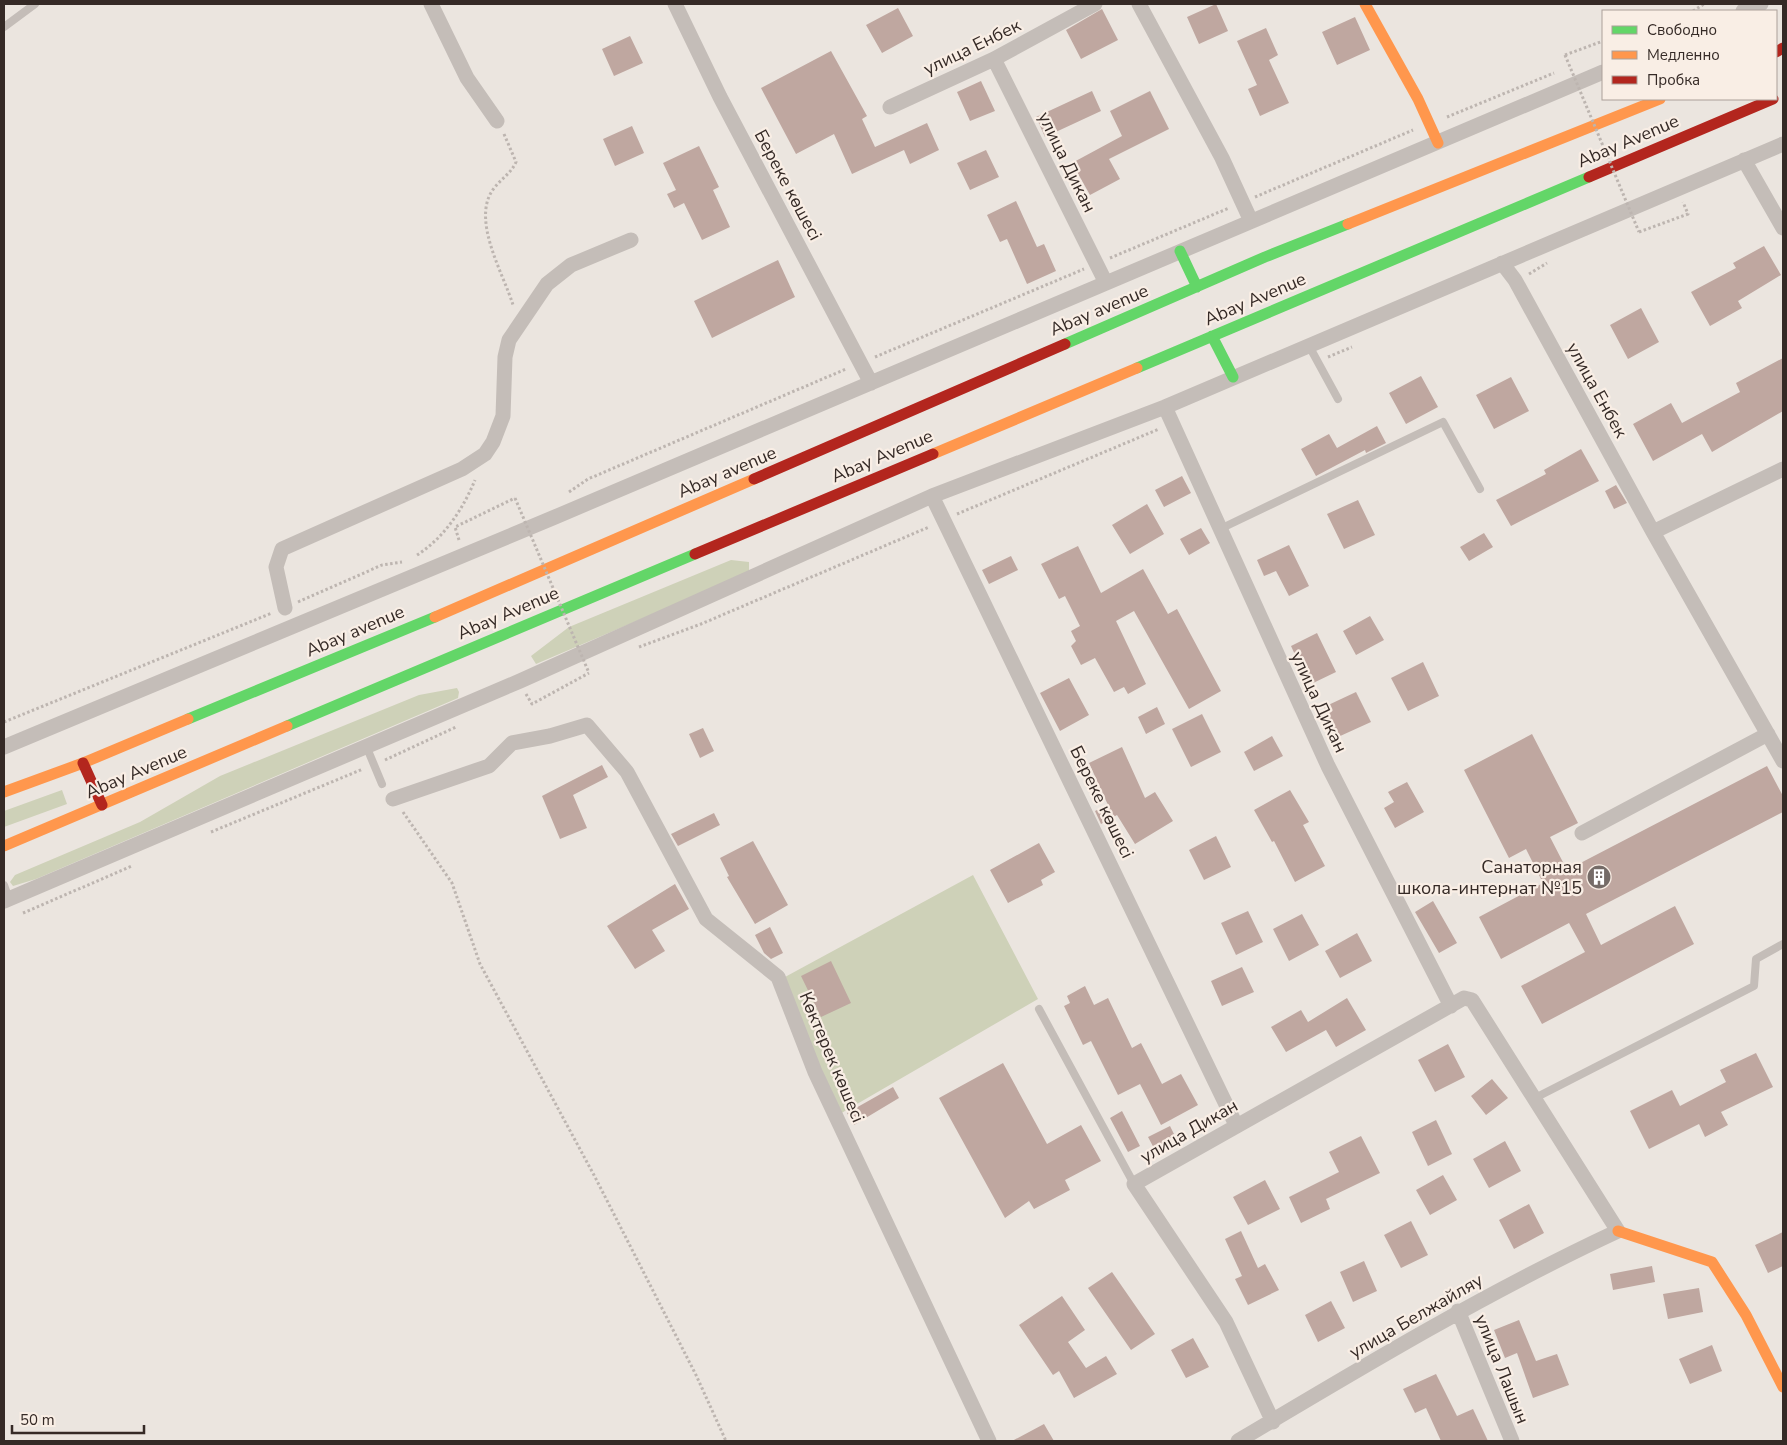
<svg xmlns="http://www.w3.org/2000/svg" width="1787" height="1445" font-family="'Nunito Sans',sans-serif">
<rect width="100%" height="100%" fill="#ebe5df"/>
<!-- green -->
<path fill="#ced1b8" d="M731 560 749 562V573L536 664 531 656 569 627Z
M457 688 459 692 458 698 36 879 13 886 10 882 15 875 140 822 220 776 419 695Z
M62 790 67 804 4 827V811Z
M973 875 1038 999 838 1115 785 977Z"/>
<!-- building -->
<path fill="#bfa7a0" d="M1216 4 1228 31 1199 44 1187 17Z
M898 8 913 36 882 53 866 25Z
M1102 9 1118 40 1081 59 1066 30Z
M1355 17 1370 50 1337 65 1322 32Z
M1266 28 1278 55 1269 60 1289 103 1260 116 1248 89 1257 85 1237 41Z
M630 36 643 63 614 76 602 49Z
M831 51 867 116 862 119 875 147 927 123 939 150 910 164 904 150 852 174 834 134 796 154 761 88Z
M981 81 995 111 970 121 957 92Z
M1092 91 1101 111 1045 137 1036 117Z
M1150 91 1169 129 1109 159 1120 179 1090 195 1072 163 1122 136 1110 111Z
M632 126 644 153 615 166 603 139Z
M699 146 719 187 713 190 730 227 702 240 684 203 674 208 667 194 676 190 663 163Z
M986 150 999 177 970 190 957 163Z
M1016 201 1037 247 1044 244 1056 271 1027 284 1007 239 1000 242 987 215Z
M1764 246 1781 275 1738 301 1742 308 1710 326 1691 292 1736 268 1733 263Z
M778 260 795 297 712 338 694 301Z
M1641 308 1659 342 1628 359 1610 325Z
M1783 358V411L1712 452 1702 434 1653 461 1633 424 1671 403 1682 423 1740 392 1736 383Z
M1421 376 1438 407 1406 424 1389 393Z
M1511 377 1529 411 1494 429 1476 395Z
M1377 426 1386 443 1366 453 1365 450 1316 476 1301 449 1329 434 1337 448Z
M1581 449 1599 481 1511 526 1496 500 1546 474 1544 470Z
M1182 476 1191 493 1164 507 1155 490Z
M1616 485 1627 503 1614 509 1605 491Z
M1358 500 1375 535 1344 549 1327 514Z
M1147 504 1164 534 1130 554 1112 525Z
M1201 528 1210 543 1189 555 1180 539Z
M1484 533 1493 547 1469 561 1460 547Z
M1289 545 1309 586 1289 596 1276 571 1264 576 1257 560Z
M1078 546 1101 593 1143 569 1168 614 1177 609 1221 691 1189 709 1134 611 1116 621 1146 684 1128 694 1124 687 1114 692 1095 658 1081 665 1071 646 1076 641 1071 631 1080 626 1065 596 1059 599 1041 564Z
M1011 556 1018 570 989 584 982 570Z
M1370 616 1384 640 1356 655 1343 631Z
M1317 633 1336 672 1309 685 1291 646Z
M1423 662 1439 696 1408 711 1391 678Z
M1069 678 1089 715 1060 731 1040 693Z
M1356 692 1371 722 1338 737 1324 707Z
M1157 707 1165 724 1146 734 1138 717Z
M1202 714 1221 752 1191 767 1172 729Z
M703 728 714 751 700 758 689 734Z
M1532 734 1578 823 1550 837 1567 870 1767 766 1783 796V812L1586 914 1601 945 1675 906 1694 944 1542 1024 1521 986 1585 952 1569 923 1501 959 1479 917 1543 883 1526 849 1509 858 1464 770Z
M1272 736 1283 756 1254 771 1244 752Z
M1122 747 1145 798 1155 792 1173 821 1135 844 1117 815 1101 824 1095 811 1108 805 1089 763Z
M602 765 608 777 573 795 587 828 560 839 542 796Z
M1407 782 1424 812 1395 828 1384 808 1394 802 1388 792Z
M1290 790 1309 822 1303 825 1325 866 1295 882 1274 841 1272 842 1254 810Z
M714 813 720 825 678 846 671 834Z
M1216 836 1231 867 1204 880 1189 850Z
M753 841 788 905 755 924 727 877 729 876 720 858Z
M1039 843 1055 872 1041 880 1043 885 1008 903 990 870Z
M675 884 689 909 652 930 665 951 635 969 607 926Z
M1433 901 1457 943 1439 953 1415 912Z
M1248 911 1263 942 1236 955 1221 923Z
M1302 914 1319 945 1289 961 1273 929Z
M770 927 783 953 771 959 764 953 755 935Z
M1357 933 1372 961 1340 978 1325 951Z
M831 961 851 1003 821 1017 801 976Z
M1242 967 1254 992 1222 1006 1211 981Z
M1085 986 1094 1005 1108 998 1132 1048 1141 1043 1162 1084 1181 1074 1198 1105 1161 1125 1140 1084 1118 1095 1091 1041 1083 1045 1064 1006 1070 1003 1067 996Z
M1347 998 1366 1030 1336 1047 1326 1030 1286 1052 1271 1027 1301 1010 1308 1022Z
M1448 1044 1465 1077 1435 1092 1418 1060Z
M1756 1053 1773 1087 1721 1112 1728 1125 1705 1137 1699 1124 1649 1149 1630 1111 1672 1090 1680 1106 1726 1082 1720 1070Z
M1003 1063 1047 1144 1081 1125 1101 1161 1065 1180 1070 1190 1034 1209 1029 1201 1005 1218 939 1098Z
M1492 1079 1508 1098 1486 1115 1471 1096Z
M893 1087 899 1098 854 1125 847 1113Z
M1122 1111 1140 1146 1128 1152 1110 1118Z
M1436 1120 1452 1154 1428 1166 1412 1132Z
M1170 1126 1177 1140 1155 1150 1148 1137Z
M1361 1136 1380 1173 1326 1199 1330 1209 1301 1223 1289 1197 1339 1172 1329 1152Z
M1505 1141 1521 1171 1489 1188 1473 1159Z
M1443 1175 1457 1200 1430 1215 1416 1190Z
M1265 1180 1280 1209 1248 1225 1233 1197Z
M1529 1204 1544 1233 1514 1249 1499 1220Z
M1411 1221 1428 1255 1401 1268 1384 1235Z
M1241 1231 1258 1268 1265 1264 1279 1290 1248 1305 1235 1279 1242 1276 1225 1239Z
M1783 1232V1266L1768 1273 1755 1245Z
M1364 1261 1377 1291 1353 1302 1340 1272Z
M1652 1266 1655 1282 1613 1290 1610 1274Z
M1112 1272 1155 1334 1131 1350 1088 1288Z
M1699 1288 1703 1312 1668 1319 1663 1294Z
M1062 1296 1085 1330 1068 1342 1086 1368 1106 1356 1117 1374 1074 1398 1059 1371 1053 1375 1019 1325Z
M1331 1301 1345 1328 1318 1342 1305 1315Z
M1519 1320 1536 1361 1557 1354 1569 1385 1533 1398 1517 1353 1505 1358 1494 1330Z
M1193 1338 1209 1367 1186 1378 1171 1350Z
M1712 1345 1722 1371 1690 1384 1679 1359Z
M1436 1374 1457 1416 1473 1409 1488 1441H1441L1426 1408 1415 1413 1403 1389Z
M1044 1424 1054 1441H1012Z"/>
<g fill="none" stroke-linecap="round" stroke-linejoin="round">
<!-- path -->
<path stroke="#bdb5b0" stroke-width="3" stroke-dasharray="2.5 2.5" stroke-linecap="butt" d="M1693 11 1704 4
M1565 55 1603 41
M1447 117 1554 73
M504 134 516 162C511 174 499 180 492 191 472 222 504 275 513 305
M1255 197 1413 130
M1639 232 1688 214 1683 202
M1110 258 1229 208
M1529 274 1547 263
M875 357 1084 269
M1328 357 1352 347
M569 492 588 479 846 369
M957 514 1159 429
M459 540 455 527 515 498
M417 555C444 538 463 509 475 480
M298 602 382 565 402 562
M639 647 701 624 929 527
M526 694 532 704 589 673
M4 722 272 613
M385 760 456 727
M403 812 452 883 480 964 595 1177 696 1375 726 1441
M211 832 363 769
M23 913 132 866"/>
<!-- lane -->
<path stroke="#c4bdb8" stroke-width="8" d="M4 27 35 4
M1308 344 1338 399
M1220 529 1443 422 1480 489
M367 748 382 784
M4 885 9 899
M1039 1009 1134 1184
M1535 1098 1754 986 1756 959 1783 944"/>
<!-- street -->
<path stroke="#c4bdb8" stroke-width="15" d="M431 4 467 78 497 121
M675 4 720 97 871 383
M1139 4 1222 158 1251 221
M1743 11 1761 4
M994 59 1106 283
M890 107 994 59 1095 4
M1744 160 1783 228
M1502 263 1515 280 1653 532 1783 761
M1165 407 1328 766 1451 1006
M932 496 1236 1125
M1653 532 1783 469
M285 608 276 567 282 549 462 469 485 454 493 442 503 416 505 357 509 340 547 284 571 265 631 240
M4 747 555 517 1603 72
M393 799 489 766 512 743 550 736 587 725 627 772 706 919 778 977 815 1072 989 1441
M1582 833 1768 734
M4 901 520 681 932 496 1165 407 1783 144
M1458 1311 1512 1441
M1238 1441C1362 1367 1487 1292 1618 1231L1472 1000 1464 998 1134 1184 1226 1322 1273 1422"/>
<!-- fast -->
<path stroke="#63d668" stroke-width="11" d="M1180 251 1197 287
M1212 336 1233 377
M1065 344 1265 257 1348 224
M1137 368 1589 177
M188 719 435 617
M287 726 695 554"/>
<!-- slow -->
<path stroke="#ff974d" stroke-width="11" d="M1365 4 1418 99 1438 143
M1348 224 1660 99
M933 454 1137 368
M435 617 754 479
M4 792 83 763 188 719
M4 846 287 726
M1618 1231 1712 1262 1746 1315 1783 1387"/>
<!-- jam -->
<path stroke="#b3261e" stroke-width="11" d="M1776 52 1783 48
M1589 177 1773 99
M754 479 1065 344
M695 554 933 454
M83 763 102 805"/>
<!-- path-bridge -->
<path stroke="#bdb5b0" stroke-width="3" stroke-dasharray="2.5 2.5" stroke-linecap="butt" d="M1565 55 1639 232
M515 498 589 673"/>
</g>
<!-- icons -->
<defs>
<symbol id="building-disc" viewBox="-11 -11 22 22"><circle r="9.5" fill="#756b67" stroke="#f9eee5"/><path d="M-4-6H4V6H1V3H-1V6H-4ZM-2.5-4.3h1.7v1.8h-1.7ZM.8-4.3h1.7v1.8H.8ZM-2.5-1h1.7V.8h-1.7ZM.8-1h1.7V.8H.8Z" fill="#fff"/></symbol>
</defs>
<g fill-rule="evenodd">
<use href="#building-disc" x="1585" y="863" width="28" height="28"/>
</g>
<g text-anchor="middle" stroke-width="4.5" stroke-linejoin="round" paint-order="stroke">
<!-- street labels -->
<g font-size="18" fill="#352a26" stroke="#f9eee5">
<text transform="translate(972 47) rotate(-26)" y="6">улица Енбек</text>
<text transform="translate(1628 141) rotate(-23)" y="6">Abay Avenue</text>
<text transform="translate(1067 162) rotate(64)" y="6">улица Дикан</text>
<text transform="translate(788 185) rotate(62)" y="6">Береке көшесі</text>
<text transform="translate(1255 299) rotate(-23)" y="6">Abay Avenue</text>
<text transform="translate(1099 310) rotate(-23)" y="6">Abay avenue</text>
<text transform="translate(1597 390) rotate(61)" y="6">улица Енбек</text>
<text transform="translate(882 456) rotate(-23)" y="6">Abay Avenue</text>
<text transform="translate(727 472) rotate(-23)" y="6">Abay avenue</text>
<text transform="translate(508 613) rotate(-23)" y="6">Abay Avenue</text>
<text transform="translate(355 631) rotate(-23)" y="6">Abay avenue</text>
<text transform="translate(1319 702) rotate(65)" y="6">улица Дикан</text>
<text transform="translate(136 772) rotate(-23)" y="6">Abay Avenue</text>
<text transform="translate(1102 802) rotate(64)" y="6">Береке көшесі</text>
<text transform="translate(832 1057) rotate(67)" y="6">Көктерек көшесі</text>
<text transform="translate(1189 1131) rotate(-30)" y="6">улица Дикан</text>
<text transform="translate(1416 1316) rotate(-30)" y="6">улица Белжайляу</text>
<text transform="translate(1502 1369) rotate(68)" y="6">улица Лашын</text>
</g>
<!-- poi labels -->
<g font-size="18" fill="#352a26" stroke="#f9eee5" text-anchor="end">
<text x="1582" y="873">Санаторная<tspan x="1582" dy="21">школа-интернат №15</tspan></text>
</g>
</g>
<!-- border -->
<rect width="1787" height="1445" fill="none" stroke="#352a26" stroke-width="10"/>
<!-- legend -->
<rect x="1602" y="10" width="175" height="90" fill="#f9eee5" stroke="#aba099"/>
<rect x="1612" y="26" width="25" height="8" fill="#63d668" stroke="#aba099"/>
<text x="1647" y="35" font-size="15" fill="#352a26">Свободно</text>
<rect x="1612" y="51" width="25" height="8" fill="#ff974d" stroke="#aba099"/>
<text x="1647" y="60" font-size="15" fill="#352a26">Медленно</text>
<rect x="1612" y="76" width="25" height="8" fill="#b3261e" stroke="#aba099"/>
<text x="1647" y="85" font-size="15" fill="#352a26">Пробка</text>
<!-- scale -->
<path d="M12 1425v8h132v-8" fill="none" stroke="#352a26" stroke-width="2.5"/>
<text x="20" y="1425" font-size="15" fill="#352a26" stroke="#f9eee5" stroke-width="4" paint-order="stroke">50 m</text>
</svg>
